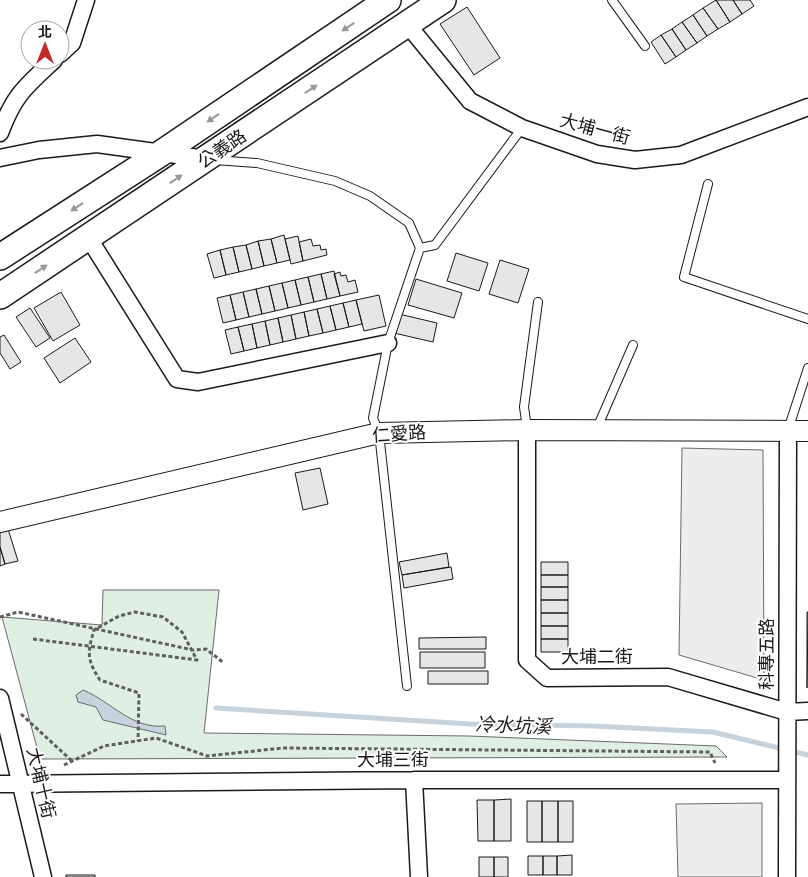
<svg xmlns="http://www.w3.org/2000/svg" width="808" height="877" font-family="'Golos Text','Noto Sans TC',sans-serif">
<rect width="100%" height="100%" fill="#fff"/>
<!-- green -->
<path fill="#e0efe3" stroke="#6a6a6a" d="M103 590H219L204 733 469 736 716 746 727 757 40 759 2 617 102 625Z"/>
<!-- parking -->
<path fill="#ededed" stroke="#6a6a6a" d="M682 448 763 450 764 680 679 655Z
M762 803V877H678L676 804Z"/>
<!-- water -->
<path fill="#c6d2dc" stroke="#6a6a6a" d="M83 690C112 702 131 729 165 726L166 735 103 720 96 707 78 702 76 695Z"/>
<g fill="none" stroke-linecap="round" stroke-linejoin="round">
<!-- stream -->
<path stroke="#c6d2dc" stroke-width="5" d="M216 708 470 724 593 726 713 732 808 755"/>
</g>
<!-- building -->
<path fill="#e6e6e6" stroke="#1a1a1a" d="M716 0H733L742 14 730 22Z
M716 0 730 22 718 29 703 8Z
M733 0H750L754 6 742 14Z
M467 7 500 58 474 75 440 24Z
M703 8 718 29 707 36 693 15Z
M693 15 707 36 697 43 682 22Z
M682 22 697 43 686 50 672 29Z
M672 29 686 50 676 57 661 35Z
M661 35 676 57 665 64 651 42Z
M284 235 290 260 277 263 271 239Z
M298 236 303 261 291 264 285 239Z
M271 239 277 263 264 266 258 241Z
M311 239 313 246 320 245 321 250 326 249 327 255 303 261 299 242Z
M258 241 264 266 252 269 246 245Z
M246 245 252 269 239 272 233 247Z
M233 247 239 272 226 275 220 250Z
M220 250 226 275 214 278 207 254Z
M456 253 488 263 479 291 447 281Z
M500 260 529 269 518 303 489 294Z
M334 271 340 296 327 299 321 274Z
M340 272 341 276 346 275 348 282 355 280 358 292 340 296 334 274Z
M321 274 327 299 314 302 308 277Z
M308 277 314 302 301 305 295 280Z
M416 279 462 293 454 318 408 305Z
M295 280 301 305 288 308 282 283Z
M282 283 288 308 275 311 269 286Z
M269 286 275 311 262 314 256 289Z
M256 289 262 314 249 317 243 292Z
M61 292 80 325 53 341 34 308Z
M243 292 249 317 236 320 230 295Z
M230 295 236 320 223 323 217 298Z
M379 295 386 326 364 331 356 300Z
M356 300 362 324 349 327 343 303Z
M343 303 349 327 336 330 330 306Z
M330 306 336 330 323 333 317 309Z
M30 308 50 338 36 347 16 317Z
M317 309 323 333 309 336 304 312Z
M304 312 309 336 296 339 291 315Z
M399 314 437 323 433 342 394 333Z
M291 315 296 339 283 342 278 318Z
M278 318 283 342 270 345 265 321Z
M265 321 270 345 257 348 252 324Z
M252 324 257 348 244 351 238 327Z
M238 327 244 351 231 354 225 330Z
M4 335 21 362 10 369 0 353V337Z
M75 338 91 362 60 383 44 358Z
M320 468 328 504 303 510 295 473Z
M8 529 18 561 5 564 0 547V531Z
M0 547 5 564 0 566Z
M447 553 449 567 402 575 399 562Z
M541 562H568V575H541Z
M451 567 453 579 404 588 402 575Z
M541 575H568V587H541Z
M541 587H568V600H541Z
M541 600H568V613H541Z
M807 612H808L807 688Z
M541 613H568V626H541Z
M541 626H568V639H541Z
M486 637V649H419V638Z
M541 639H568V652H541Z
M420 652H485V668H420Z
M428 671H488V684H428Z
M511 799V841H494V800Z
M477 800H494V841H478Z
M527 801H542V842H527Z
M542 801H558V842H542Z
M558 801H573V842H558Z
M572 855V875H557V856Z
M528 856H543V875H528Z
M543 856H557V875H543Z
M479 857H494V877H479Z
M494 857H508V877H494Z
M66 875H95V877H66Z"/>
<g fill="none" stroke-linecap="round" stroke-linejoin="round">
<defs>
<path id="service" d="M612 0 645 46
M215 160 257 163 335 181 370 196 409 223 420 248
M708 184 684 277 808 319
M527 428 524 407 538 302
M597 428 633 345
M788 430 808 368
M407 686 379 433 373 418 388 343 420 248 435 245 522 128"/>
<path id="minor" d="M407 24 470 101 522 128 597 154 635 160 681 155 808 107
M60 54 72 43 86 0
M0 133C14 95 25 87 54 60
M0 158 39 150 97 144 206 159
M88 237 177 379 198 382 388 343
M527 430V660L547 678 668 677 787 712 808 711
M0 698 43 877
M414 780 419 877
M0 784 414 780H787
M787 877 788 431"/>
<path id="tertiary" d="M0 522 379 433 527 430 808 431"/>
<path id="primary" d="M0 257 160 154 388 0
M0 296 443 0"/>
</defs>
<!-- service casing -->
<use href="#service" stroke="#1a1a1a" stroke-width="10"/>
<!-- minor casing -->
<use href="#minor" stroke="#1a1a1a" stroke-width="19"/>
<!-- tertiary casing -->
<use href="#tertiary" stroke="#1a1a1a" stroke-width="22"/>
<!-- primary casing -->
<use href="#primary" stroke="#1a1a1a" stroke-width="28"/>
<!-- path -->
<path stroke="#5f5f5f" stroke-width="3" stroke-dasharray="4 2.5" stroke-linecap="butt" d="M0 617 18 612 193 650 206 649 224 663
M33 639 197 660 182 632 163 617 135 612 119 616 94 630C87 653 87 660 100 680L139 693 138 741
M21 714 72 761
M64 765 104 746 156 738 207 756 283 748 710 752 715 763"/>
<!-- service -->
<use href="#service" stroke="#fff" stroke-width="8"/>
<!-- minor -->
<use href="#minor" stroke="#fff" stroke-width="16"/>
<!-- tertiary -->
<use href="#tertiary" stroke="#fff" stroke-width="20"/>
<!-- primary -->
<use href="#primary" stroke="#fff" stroke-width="25"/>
</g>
<!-- one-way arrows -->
<defs><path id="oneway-solid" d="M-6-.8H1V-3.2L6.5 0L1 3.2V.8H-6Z" transform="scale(1.25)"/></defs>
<g fill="#989898">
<use href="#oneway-solid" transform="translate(348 27) rotate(146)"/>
<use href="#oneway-solid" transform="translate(311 89) rotate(-34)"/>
<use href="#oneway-solid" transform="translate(213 118) rotate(146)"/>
<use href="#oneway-solid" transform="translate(176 179) rotate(-34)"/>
<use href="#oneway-solid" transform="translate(77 207) rotate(147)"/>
<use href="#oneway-solid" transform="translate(41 269) rotate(-34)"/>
</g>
<g text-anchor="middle" stroke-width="4" stroke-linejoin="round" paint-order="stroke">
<!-- street labels -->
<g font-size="18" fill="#1a1a1a" stroke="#fff">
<text transform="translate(595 129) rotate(15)" y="6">大埔一街</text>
<text transform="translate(222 149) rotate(-34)" y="6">公義路</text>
<text transform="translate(399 434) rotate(-4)" y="6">仁愛路</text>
<text transform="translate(767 654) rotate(-90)" y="6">科專五路</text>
<text x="597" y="663">大埔二街</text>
<text x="393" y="766">大埔三街</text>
<text transform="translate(41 783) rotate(77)" y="6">大埔十街</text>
</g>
<!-- water labels -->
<g font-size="19" font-style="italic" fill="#1a1a1a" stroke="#fff">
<text transform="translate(513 725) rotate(2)" y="7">冷水坑溪</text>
</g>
</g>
<!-- north arrow -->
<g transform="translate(45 45)"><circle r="24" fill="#ffffff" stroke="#a3a3a3"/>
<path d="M0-4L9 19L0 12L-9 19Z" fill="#c62828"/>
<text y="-8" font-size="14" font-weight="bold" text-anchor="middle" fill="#1a1a1a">北</text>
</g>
</svg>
